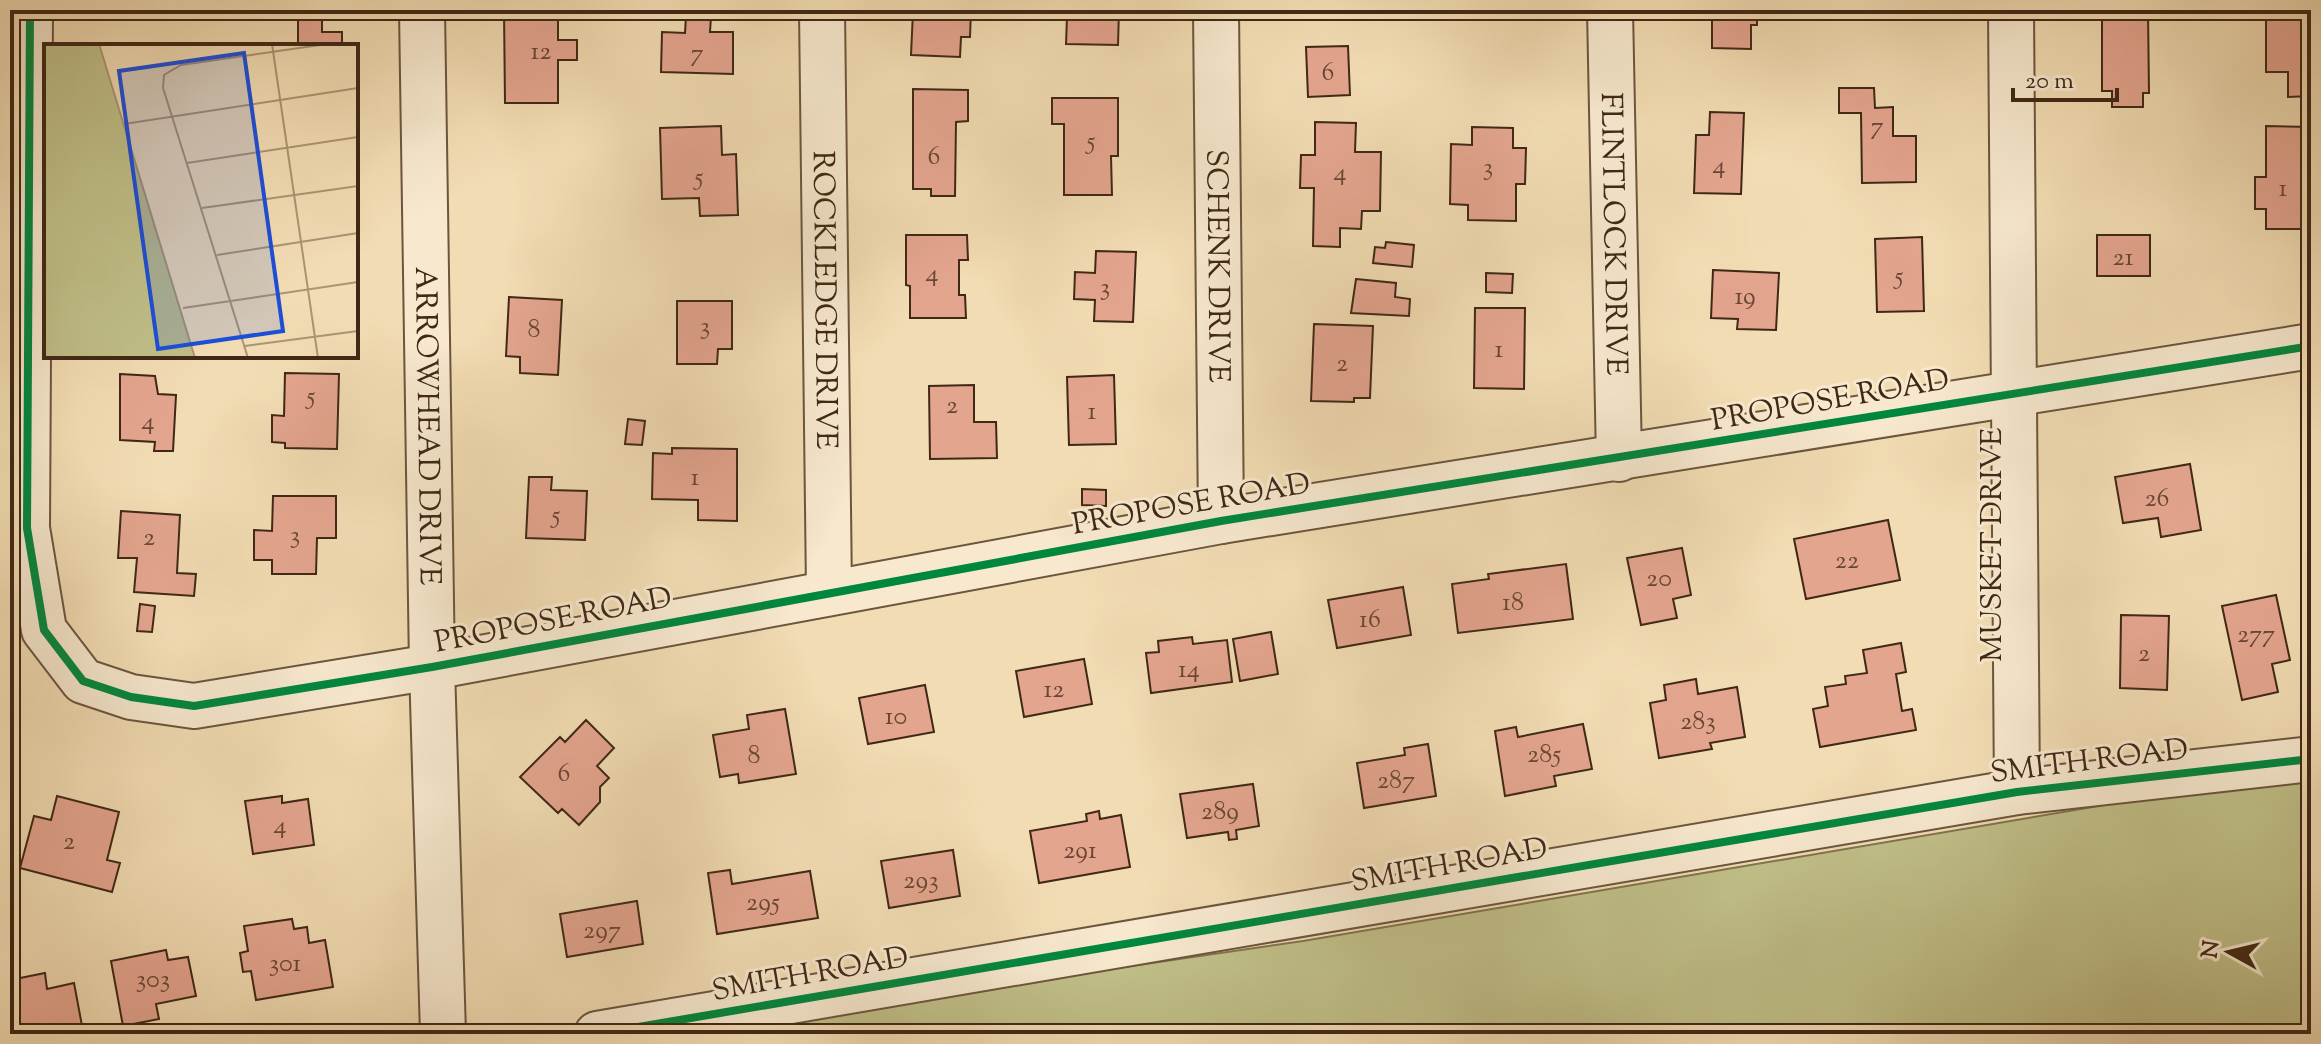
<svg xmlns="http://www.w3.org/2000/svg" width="2321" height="1044" font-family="'Sorts Mill Goudy',serif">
<rect width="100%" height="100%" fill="#f2dcb3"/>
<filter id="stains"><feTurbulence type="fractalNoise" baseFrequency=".0025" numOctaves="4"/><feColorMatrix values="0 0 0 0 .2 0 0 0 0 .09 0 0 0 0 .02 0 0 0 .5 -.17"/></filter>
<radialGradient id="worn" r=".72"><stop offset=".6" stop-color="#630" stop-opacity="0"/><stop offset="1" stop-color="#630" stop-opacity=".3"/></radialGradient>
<!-- green -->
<path fill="#c0bf88" stroke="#80744f" stroke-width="2" d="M2311 770V1034H664L1303 941Z"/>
<!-- building -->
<path fill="#e4a58f" stroke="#402816" stroke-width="2" d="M298 10H322V32H342V46H298Z
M504 10H558V40H577V60H558V103H505Z
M971 10 970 37H961L960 57 911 55 913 11 906 10Z
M1044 10H1119L1118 45 1066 44 1067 17H1044Z
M1712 10H1757V25H1751V49L1712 48Z
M2102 10H2148L2149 93H2143V107H2112V91H2102Z
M2266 10H2310L2311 96 2288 97V72H2266Z
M686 16 711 17 710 32H733V74L661 72 662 32 685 33Z
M1348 46 1350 95 1308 97 1306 47Z
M1839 88H1874L1875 108 1893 107V136H1916V182L1862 183 1861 113H1839Z
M913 89 968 90V121L956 122 955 196H931V189H913Z
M1052 98H1118V156H1111L1112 195H1064V124H1052Z
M1710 112 1744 113 1741 194 1694 193 1696 135H1709Z
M1315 122 1356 123 1355 152H1381L1380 211H1362L1361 229 1340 228V247L1313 246 1314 188H1300L1301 155H1315Z
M721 126 722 155 736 154 738 215 700 216 699 198 662 199 660 128Z
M2266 126 2311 127 2310 229H2266V209H2255V177H2266Z
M1472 127 1513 128V148H1526L1525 184H1516V221L1468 220V205L1450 204 1451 144 1472 145Z
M906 235H967L968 260H959V295H965L966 318H910V286L906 285Z
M2097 235H2150V276H2097Z
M1922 237 1924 311 1877 312 1875 239Z
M1386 242 1414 245 1412 267 1373 263 1375 247 1385 248Z
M1096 251 1136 252 1133 322 1094 321 1095 300 1074 299 1075 272 1095 273Z
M1713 270 1779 273 1776 330 1737 329 1738 319 1711 318Z
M1486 273 1513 274 1512 293 1486 292Z
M1356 279 1396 283 1395 297 1410 299 1409 316 1351 313Z
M509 297 562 300 558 375 520 373V357L506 356Z
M677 301H732V349H718L717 364H677Z
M1475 308H1525L1524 389 1474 388Z
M1314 324 1373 326 1370 398H1354V402L1311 401Z
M285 373 339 374 337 449 285 448V443L272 442V415L284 416Z
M120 374 155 376 158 394 176 395 173 451H154L155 442 120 440Z
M1114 375 1116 444 1069 445 1067 377Z
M974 385V422H996L997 458 930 459 929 386Z
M628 419 645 421 642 445 625 444Z
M2311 430V458L2306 431Z
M672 448 737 449V521L698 520V500L652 499 653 453 672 454Z
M2190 464 2201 530 2161 537 2158 518 2123 523 2115 477Z
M529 477H552L551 490 587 491 585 540 526 538Z
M1082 489 1106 490V506L1082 505Z
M273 496H336V538H317L316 574H272V560H254V530L272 531Z
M121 511 180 515 177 573 196 574 194 596 134 592 137 558H118Z
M1888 520 1900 580 1806 599 1794 539Z
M2305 533H2311V577H2310Z
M1682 548 1691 595 1673 599 1677 618 1641 625 1627 558Z
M1566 564 1573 619 1458 633 1452 584 1489 579 1488 574Z
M1403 587 1411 635 1337 648 1328 600Z
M2276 595 2290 660 2272 664 2278 692 2242 700 2222 606Z
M140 604 155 606 152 632 137 631Z
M2121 615 2169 616 2167 690 2120 688Z
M1271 632 1278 674 1240 681 1233 639Z
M1192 637 1193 644 1227 640 1232 682 1151 693 1146 653 1159 652 1158 641Z
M1901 643 1906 672 1896 674 1902 711 1912 709 1916 730 1820 747 1813 709 1828 706 1825 687 1846 684 1845 676 1867 673 1863 650Z
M1084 659 1092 704 1024 717 1016 671Z
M1696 679 1698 694 1737 687 1745 737 1710 743 1712 749 1659 758 1650 703 1666 700 1664 685Z
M925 685 934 732 868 744 859 698Z
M785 709 796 774 739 783 738 774 720 777 713 735 749 729 747 715Z
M586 720 614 748 597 766 609 778 600 787V802L579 825 562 809 558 813 520 777 560 737 565 742Z
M1583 724 1592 769 1554 776 1556 786 1505 796 1495 731 1516 727 1518 737Z
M1428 744 1436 796 1364 808 1357 763 1405 755 1404 748Z
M1253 784 1259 826 1236 830 1237 839 1229 840 1228 832 1187 838 1180 794Z
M57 796 119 812 107 860 120 863 112 892 20 868 34 816 51 820Z
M282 796V803L308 799 314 845 253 854 245 801Z
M1099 811 1100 819 1121 815 1130 867 1039 883 1030 831 1087 821 1086 814Z
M953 850 960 896 889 908 881 861Z
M730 870 732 884 810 871 818 918 717 934 708 873Z
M637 901 643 944 567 957 560 914Z
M292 919 294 929 307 927 309 943 325 940 333 987 256 1000 251 971 243 972 240 953 248 951 244 926Z
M166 950 168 960 188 957 196 996 156 1004 159 1019 123 1026 111 961Z
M45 973 47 989 74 983 83 1031 16 1034 10 980Z"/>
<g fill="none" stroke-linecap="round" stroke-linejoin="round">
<defs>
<g id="minor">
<path d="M30 10 27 528 44 630 83 681 131 697 194 706 432 667 1221 521 2311 346"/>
<path id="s1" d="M422 10 432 667 443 1034"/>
<path id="s2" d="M822 10 829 591"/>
<path id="s3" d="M1216 10 1221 521"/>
<path id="s4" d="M1610 10 1619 459"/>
<path d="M2011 10 2017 792"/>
<path d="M597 1034 2017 792 2311 759"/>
</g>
</defs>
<!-- minor casing -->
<use href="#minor" stroke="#6c553d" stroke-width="48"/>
<!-- minor -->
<use href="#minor" stroke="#f7e8ce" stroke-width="44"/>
<defs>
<path id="cycleway" d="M30 10 27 528 44 630 83 681 131 697 194 706 432 667 1221 521 2311 346
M597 1034 2017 792 2311 759"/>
</defs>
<!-- cycleway casing -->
<use href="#cycleway" stroke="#f7e8ce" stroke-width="13"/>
<!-- cycleway -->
<use href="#cycleway" stroke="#00873e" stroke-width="8"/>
</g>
<g text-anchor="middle" stroke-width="6" stroke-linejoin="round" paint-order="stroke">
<!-- number labels -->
<g font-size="26" fill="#694734">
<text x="541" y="59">12</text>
<text x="697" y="61">7</text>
<text x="1328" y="80">6</text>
<text x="1877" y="134">7</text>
<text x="1091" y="149">5</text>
<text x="934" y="164">6</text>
<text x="1719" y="173">4</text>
<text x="1488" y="175">3</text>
<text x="1340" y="180">4</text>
<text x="699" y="185">5</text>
<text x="2283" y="196">1</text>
<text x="2123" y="265">21</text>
<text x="932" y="281">4</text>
<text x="1899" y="284">5</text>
<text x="1105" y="295">3</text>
<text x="1745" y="304">19</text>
<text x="705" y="334">3</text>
<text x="534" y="337">8</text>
<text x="1499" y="357">1</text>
<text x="1342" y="371">2</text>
<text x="311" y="404">5</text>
<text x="952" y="413">2</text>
<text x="1092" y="419">1</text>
<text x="148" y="429">4</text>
<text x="695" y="485">1</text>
<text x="2157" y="506">26</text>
<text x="556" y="523">5</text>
<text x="295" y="543">3</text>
<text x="149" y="545">2</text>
<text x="1847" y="568">22</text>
<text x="1659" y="586">20</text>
<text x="1513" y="610">18</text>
<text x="1370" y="627">16</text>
<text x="2256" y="642">277</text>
<text x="2144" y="661">2</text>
<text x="1189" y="677">14</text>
<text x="1054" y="697">12</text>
<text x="896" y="724">10</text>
<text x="1698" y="729">283</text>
<text x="1544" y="762">285</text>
<text x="754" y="763">8</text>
<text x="564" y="781">6</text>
<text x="1396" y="788">287</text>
<text x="1220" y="819">289</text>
<text x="280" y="833">4</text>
<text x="69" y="849">2</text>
<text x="1080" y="858">291</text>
<text x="921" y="888">293</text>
<text x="763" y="910">295</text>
<text x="602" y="938">297</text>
<text x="285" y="971">301</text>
<text x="153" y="987">303</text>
</g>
<!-- street labels -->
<g font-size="30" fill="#402816" stroke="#f7e8ce">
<text dy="10" stroke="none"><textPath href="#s4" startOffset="224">FLINTLOCK DRIVE</textPath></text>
<text dy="10" stroke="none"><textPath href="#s3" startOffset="256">SCHENK DRIVE</textPath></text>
<text dy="10" stroke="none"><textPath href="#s2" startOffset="290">ROCKLEDGE DRIVE</textPath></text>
<text transform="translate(1830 399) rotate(-10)" y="10">PROPOSE ROAD</text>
<text dy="10" stroke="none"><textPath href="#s1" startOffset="416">ARROWHEAD DRIVE</textPath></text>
<text transform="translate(1191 503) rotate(-10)" y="10">PROPOSE ROAD</text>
<text transform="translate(1991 545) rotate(-90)" y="10">MUSKET DRIVE</text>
<text transform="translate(553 619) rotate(-11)" y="10">PROPOSE ROAD</text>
<text transform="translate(2089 760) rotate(-7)" y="10">SMITH ROAD</text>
<text transform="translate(1449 864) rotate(-10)" y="10">SMITH ROAD</text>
<text transform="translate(810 973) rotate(-10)" y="10">SMITH ROAD</text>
</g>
</g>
<!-- overview -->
<g transform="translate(44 44)">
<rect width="314" height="314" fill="#f2dcb3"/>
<path d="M0 0H54L151 314H0Z" fill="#c0bf88"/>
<path fill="none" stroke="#ab9474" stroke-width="2" d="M55 0 151 314M228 0 274 314M80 80 314 44M143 119 314 93M158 164 314 142M173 211 314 189M139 264 314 238M201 302 314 287M204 314 119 44 120 31 137 21 283 0"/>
<path fill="#1d4ed8" fill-opacity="0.15" stroke="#1d4ed8" stroke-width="4" d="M200 9 239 287 114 305 75 27Z"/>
<rect width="314" height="314" fill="none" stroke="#402816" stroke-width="4"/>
</g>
<!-- margin -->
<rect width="2321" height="1044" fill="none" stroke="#f2dcb3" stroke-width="40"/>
<rect x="12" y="12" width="2297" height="1020" fill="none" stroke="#402816" stroke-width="4"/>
<rect x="20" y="20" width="2281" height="1004" fill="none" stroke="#402816" stroke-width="2"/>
<!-- north arrow -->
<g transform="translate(2229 952) rotate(278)" stroke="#f7e8ce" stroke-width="6" paint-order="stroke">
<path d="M0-6L14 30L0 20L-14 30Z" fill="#402816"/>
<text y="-12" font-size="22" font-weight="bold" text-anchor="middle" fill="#402816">N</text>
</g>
<!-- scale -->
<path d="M2013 88v12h104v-12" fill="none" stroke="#402816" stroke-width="4"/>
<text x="2025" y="88" font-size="24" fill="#402816" stroke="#f7e8ce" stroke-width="6" paint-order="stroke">20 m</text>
<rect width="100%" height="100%" filter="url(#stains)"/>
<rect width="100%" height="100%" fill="url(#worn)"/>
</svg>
